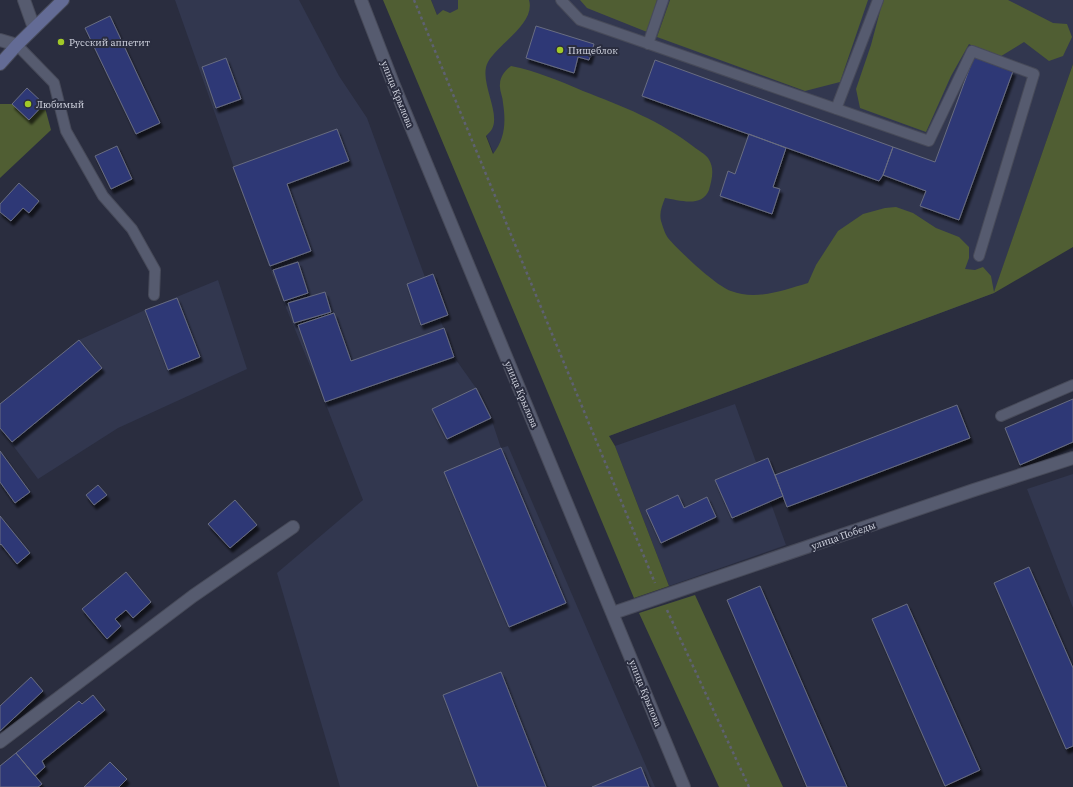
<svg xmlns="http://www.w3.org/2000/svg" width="1073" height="787" font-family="'Source Serif 4',serif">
<defs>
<filter id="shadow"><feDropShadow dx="2.5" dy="4.5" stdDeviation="1" flood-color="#0009"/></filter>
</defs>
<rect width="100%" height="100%" fill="#2a2d3f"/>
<!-- built -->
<path fill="#32374f" d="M175 0H299L339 76 367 118 454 357 476 388 492 421 501 448 508 446 655 787H340L277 573 363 500 325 402 268 264Z
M431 0H1073V64L994 293 609 436Z
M218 280 247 369 118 428 38 479 0 428V404L79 340 145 310Z
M735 404 786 545 669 586 615 446Z
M1073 474V608L1027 489Z"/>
<!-- green -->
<path fill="#505e33" d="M383 0H431L437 15 443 10 450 13 458 9V0H529C536 23 498 44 488 62 478 80 501 112 492 129 491 131 488 134 486 136L493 154C505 139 506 122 503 103 503 97 499 90 500 84 500 76 506 70 511 66 536 71 560 81 583 91 622 106 661 121 694 147 698 150 705 154 708 158 715 168 712 179 709 190 702 208 679 200 665 198 662 206 659 213 661 221 663 227 665 234 668 238 679 251 716 286 731 291 756 301 784 290 808 283L816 265 838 231 863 214 885 208 896 207 913 213 936 228 959 237 969 247V258L965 269 975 270 983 267 991 276 994 292 1073 64V247L994 293 609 436 615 446 669 586 634 598Z
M580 0H657L647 32 587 8Z
M670 0H868L840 82 805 91 657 37Z
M883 0H1008L1053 23 1067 24 1072 37 1063 56 1049 61 1024 42 998 58 969 44 951 76 926 132 860 108 856 89 871 45Z
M0 104H12L29 120 44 104 51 130 0 178Z
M695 595 783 787H719L639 613Z"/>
<!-- building -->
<path fill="#2f3776" stroke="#686d81" filter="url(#shadow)" d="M110 16 160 123 136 134 85 28Z
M536 26 594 44 589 60 578 57 574 73 526 58Z
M974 56 1013 71 959 220 920 206 926 191 883 175 893 147 935 162Z
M226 58 241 99 216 108 202 67Z
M655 60 893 147 883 175 879 181 642 96Z
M27 88 44 104 29 120 12 104Z
M337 129 349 161 287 184 311 251 270 266 233 167Z
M749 134 786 148 773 187 780 189 772 214 720 196 728 171 735 174Z
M117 146 132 179 111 189 95 156Z
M19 183 39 201 29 213 23 208 11 221 0 212V204Z
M298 262 308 293 284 301 273 270Z
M433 274 448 315 421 325 407 284Z
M325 292 331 312 294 323 288 303Z
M177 298 200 357 168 370 145 310Z
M334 313 351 361 444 328 454 357 325 402 298 325Z
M79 340 102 368 12 442 0 428V404Z
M476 388 491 418 447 439 432 409Z
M1073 399V442L1020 465 1005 428Z
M957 405 970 438 787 507 775 475Z
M501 448 566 603 509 627 444 472Z
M0 451 30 492 15 503 0 482Z
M768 458 783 496 732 518 715 480Z
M98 485 107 495 94 505 86 495Z
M678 495 684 508 707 497 716 517 661 543 646 510Z
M235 500 257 525 230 548 208 524Z
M0 516 30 553 17 564 1 544 0 545Z
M1029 567 1073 668V746L1066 749 994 583Z
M126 572 151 602 133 618 126 610 115 619 121 626 107 639 82 609Z
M760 586 847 787H807L727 600Z
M907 604 980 770 945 786 872 619Z
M501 672 546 787H478L443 695Z
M31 677 43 691 0 731V706Z
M93 695 105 710 42 761 45 767 35 776 16 753 79 701 82 704Z
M16 753 42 784 38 787H0V766Z
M110 762 127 779 119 787H84Z
M641 767 649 787H592Z"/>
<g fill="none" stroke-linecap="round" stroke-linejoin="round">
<defs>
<path id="lane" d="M561 0 580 20 929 141 972 51 1034 74 979 256
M648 44 663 0
M17 45 54 83 66 131 103 196 132 229 155 270 154 295
M836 109 878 0
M1001 416 1073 385"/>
<path id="street" d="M24 0 34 28
M361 0 395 88 684 787
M0 40 17 45
M613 613 974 490 1073 458
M0 742 193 596 293 527"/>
<path id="secondary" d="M0 64 17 45 63 0"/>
</defs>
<!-- lane casing -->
<use href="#lane" stroke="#474a59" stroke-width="12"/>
<!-- street casing -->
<use href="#street" stroke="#474a59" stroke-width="14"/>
<!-- secondary casing -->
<use href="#secondary" stroke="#474a59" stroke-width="14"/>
<!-- path -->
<path stroke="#5e6171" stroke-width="2.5" stroke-dasharray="3 3" stroke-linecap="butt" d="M414 0 655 583
M667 610 749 787"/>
<!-- lane -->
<use href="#lane" stroke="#565b6f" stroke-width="10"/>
<!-- street -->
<use href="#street" stroke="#565b6f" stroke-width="12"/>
<!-- secondary -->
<use href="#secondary" stroke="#636b95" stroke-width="12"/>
</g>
<!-- markers -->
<g fill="#a2c928" stroke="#2a2d3f" stroke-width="1.5">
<circle cx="61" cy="42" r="4"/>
<circle cx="560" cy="50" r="4"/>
<circle cx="28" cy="104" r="4"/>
</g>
<g text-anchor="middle" stroke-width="4" stroke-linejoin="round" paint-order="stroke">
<!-- poi labels -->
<g font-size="10" fill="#ced1dd" stroke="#2a2d3f" text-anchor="start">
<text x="69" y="46">Русский аппетит</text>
<text x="568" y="54">Пищеблок</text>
<text x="36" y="108">Любимый</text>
</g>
<!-- street labels -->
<g font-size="10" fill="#ced1dd" stroke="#2a2d3f">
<text transform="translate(398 94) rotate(68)" y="4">улица Крылова</text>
<text transform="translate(522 394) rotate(67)" y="4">улица Крылова</text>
<text transform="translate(843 535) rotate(-19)" y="4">улица Победы</text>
<text transform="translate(646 693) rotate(68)" y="4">улица Крылова</text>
</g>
</g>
</svg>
